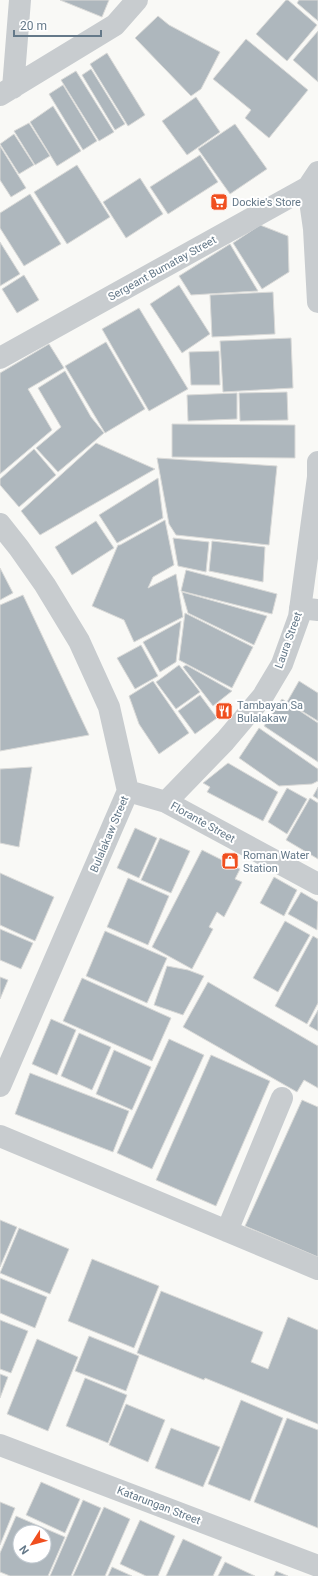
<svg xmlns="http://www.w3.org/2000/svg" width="318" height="1576" font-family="Roboto,sans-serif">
<rect width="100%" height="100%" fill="#f9f9f6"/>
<!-- building -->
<path fill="#aeb7bd" stroke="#dadad8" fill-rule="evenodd" d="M60 0H109L102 17Z
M286 0H288L317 25 287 61 256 34Z
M299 0H318V21L297 3Z
M158 16 169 25 220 52 201 89 191 96 135 38Z
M318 31V82L293 60Z
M246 39 308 90 269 138 245 118 251 110 213 79Z
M107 53 145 115 128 126 90 64Z
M91 69 125 124 115 130 82 75Z
M76 71 114 132 99 141 61 80Z
M63 85 97 141 83 150 49 94Z
M196 97 220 132 187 155 162 121Z
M53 106 81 151 57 166 30 122Z
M29 123 50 156 35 165 14 131Z
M235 124 267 169 230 194 198 149Z
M14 134 34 165 19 174 0 144Z
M0 146 26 188 11 197 0 180Z
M200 155 218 182 168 214 150 187Z
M77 165 110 217 67 244 34 192Z
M140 178 163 214 126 238 103 202Z
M30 194 61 244 24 266 0 228V213Z
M260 225 288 236 289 272 262 289 233 243Z
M0 242 20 274 0 286Z
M230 244 258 291 191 295 179 276Z
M24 275 39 300 17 313 2 289Z
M179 285 210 334 182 353 150 304Z
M273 292 275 334 212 337 210 295Z
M139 308 188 389 149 411 102 329Z
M291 338 293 388 223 392 220 341Z
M106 342 145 409 105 433 65 366Z
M49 344 64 368 28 389 52 430 0 474V373Z
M219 351 220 385H191L189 352Z
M65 371 91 417 104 433 58 472 36 448 61 427 38 388Z
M287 392 288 420 240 421 239 393Z
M237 393V419L188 421 187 395Z
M172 424 295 425V458L172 457Z
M96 443 155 469 40 535 21 511Z
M34 449 56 475 19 507 0 485V479Z
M157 458 277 466 269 545 176 535 169 524Z
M158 478 163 518 117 543 99 515Z
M165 520 174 565 153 577 148 588 176 574 183 617 134 642 124 620 92 606 118 545H120Z
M96 521 114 548 72 575 55 547Z
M173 538 209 542 206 572 178 566Z
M212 541 265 547 263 582 209 571Z
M0 568 13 593 0 600Z
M186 570 277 594 272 614 181 591Z
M182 592 267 616 254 645 188 613Z
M23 595 89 735 0 751V605Z
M185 613 253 647 232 688 179 660Z
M181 621 176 662 160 672 143 642Z
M141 645 158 676 135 689 117 658Z
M179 665 200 692 176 709 156 682Z
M186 665 232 691 213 706 183 667Z
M153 681 189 733 159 754 139 724 129 696Z
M299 681 318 693V721L287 702Z
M200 695 217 718 195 734 178 711Z
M282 699 318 723V762L264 726Z
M259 728 318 769V781L312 784 279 786 239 758Z
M228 763 278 792 263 821 207 792 210 787 203 783Z
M32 767 19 847 0 843V769Z
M318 787V799L313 796Z
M287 788 307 799 287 834 268 822Z
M310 798 318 803V859L286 840Z
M135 828 157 838 139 878 117 868Z
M160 838 190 851 171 893 141 880Z
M202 850 240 869 235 879 242 882 224 917 217 912 209 927 213 929 192 969 152 947Z
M0 873 54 897 35 941 0 925Z
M274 877 297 890 284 916 260 903Z
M128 878 169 896 148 945 107 927Z
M301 892 318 902 317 930 288 914Z
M285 921 310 935 278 992 253 978Z
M0 929 33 943 21 969 0 960Z
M105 931 167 958 147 1003 86 976Z
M313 936 318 939V1003L307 1024 275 1006Z
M167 966 188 970 204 976 183 1015 154 1005Z
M0 977 8 980 0 999Z
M82 978 171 1018 152 1061 63 1021Z
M208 982 318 1046V1088L304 1080 297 1092 183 1027Z
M318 1010V1031L309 1026Z
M51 1019 76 1030 57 1075 32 1064Z
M79 1033 111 1047 92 1090 61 1076Z
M169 1039 204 1055 152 1169 117 1153Z
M114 1050 151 1067 132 1110 96 1094Z
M211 1055 270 1081 216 1206 156 1180Z
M30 1073 129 1111 113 1152 15 1114Z
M302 1100 318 1107V1257L245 1226Z
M0 1220 17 1227 0 1267Z
M19 1228 69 1249 50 1294 0 1273Z
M92 1259 159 1286 134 1348 68 1321Z
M0 1278 47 1297 35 1328 0 1313Z
M161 1291 263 1332 251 1362 268 1369 288 1317 318 1330V1424L205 1378 204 1380 137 1353Z
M0 1320 28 1331 11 1373 0 1369Z
M89 1336 139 1356 126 1391 75 1371Z
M37 1339 78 1357 48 1431 7 1414Z
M0 1374 8 1377 0 1398Z
M85 1378 127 1395 108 1443 66 1426Z
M241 1400 283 1418 250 1501 208 1484Z
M126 1404 165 1420 148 1462 109 1445Z
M287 1418 318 1430V1528L254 1502Z
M171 1428 220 1447 203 1487 155 1468Z
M41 1482 80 1499 65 1533 26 1515Z
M83 1500 101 1508 71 1576H50Z
M0 1502 15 1508 0 1545Z
M104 1507 130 1519 105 1576H73Z
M16 1516 65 1537 48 1576H10L0 1572V1553ZM20 1532H44V1556H20Z
M140 1520 175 1536 158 1576H146L120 1564Z
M183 1539 222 1557 213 1576H166Z
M225 1562 255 1576H218Z
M112 1567 132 1576H108Z
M276 1571 288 1576H274Z"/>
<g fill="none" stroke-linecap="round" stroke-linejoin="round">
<!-- minor -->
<path stroke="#c8cccf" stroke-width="22" d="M13 88 20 0
M0 95 115 25 137 0
M308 187 314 229 318 302
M0 358 308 187 318 172
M0 524 19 548 45 585 79 641 109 707 128 791 0 1086
M300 608 318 610
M128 791 166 802 318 884
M166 802 225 741 263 696 282 664 299 617 318 477V462
M0 1136 318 1269
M227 1231 282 1098
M0 1445 318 1566"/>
</g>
<!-- icons -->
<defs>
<symbol id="supermarket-square" viewBox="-11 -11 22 22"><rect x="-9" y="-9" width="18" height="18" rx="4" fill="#f04f1f" stroke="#fff"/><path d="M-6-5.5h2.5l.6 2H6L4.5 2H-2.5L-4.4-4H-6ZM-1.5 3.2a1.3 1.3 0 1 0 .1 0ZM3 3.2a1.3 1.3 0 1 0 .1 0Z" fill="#fff"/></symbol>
<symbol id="restaurant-square" viewBox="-11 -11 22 22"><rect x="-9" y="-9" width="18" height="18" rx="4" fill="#f04f1f" stroke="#fff"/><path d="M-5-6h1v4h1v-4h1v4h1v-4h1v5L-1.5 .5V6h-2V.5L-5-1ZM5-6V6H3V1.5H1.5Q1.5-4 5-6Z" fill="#fff"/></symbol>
<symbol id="shop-square" viewBox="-11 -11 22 22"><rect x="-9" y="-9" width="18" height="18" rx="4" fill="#f04f1f" stroke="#fff"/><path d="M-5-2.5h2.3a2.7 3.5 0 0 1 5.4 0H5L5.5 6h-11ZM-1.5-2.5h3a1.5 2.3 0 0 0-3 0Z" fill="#fff"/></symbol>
</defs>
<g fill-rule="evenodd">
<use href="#supermarket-square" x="209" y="192" width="20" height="20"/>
<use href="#restaurant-square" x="214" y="701" width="20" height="20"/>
<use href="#shop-square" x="220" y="851" width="20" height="20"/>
</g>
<g text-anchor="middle" stroke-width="4" stroke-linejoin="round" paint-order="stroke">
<!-- poi labels -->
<g font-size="11" fill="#657989" stroke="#fff" text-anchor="start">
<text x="232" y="206">Dockie's Store</text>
<text x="237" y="709">Tambayan Sa<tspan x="237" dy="13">Bulalakaw</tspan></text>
<text x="243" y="859">Roman Water<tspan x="243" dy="13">Station</tspan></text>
</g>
<!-- street labels -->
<g font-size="11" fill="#657989" stroke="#fff">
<text transform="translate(162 268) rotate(-29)" y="4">Sergeant Bumatay Street</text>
<text transform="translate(288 640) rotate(-70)" y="4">Laura Street</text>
<text transform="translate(203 822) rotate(29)" y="4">Florante Street</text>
<text transform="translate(109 834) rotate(-67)" y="4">Bulalakaw Street</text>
<text transform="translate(159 1505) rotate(21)" y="4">Katarungan Street</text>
</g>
</g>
<!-- north arrow -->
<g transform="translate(32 1544) rotate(234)"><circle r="19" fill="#ffffff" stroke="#c1c9d0"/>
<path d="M0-3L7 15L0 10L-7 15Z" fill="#f04f1f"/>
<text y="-6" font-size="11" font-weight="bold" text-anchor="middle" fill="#657989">N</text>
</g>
<!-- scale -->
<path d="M14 30v6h87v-6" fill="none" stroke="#657989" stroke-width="2"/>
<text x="20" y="30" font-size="12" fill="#657989" stroke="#ffffff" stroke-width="3" paint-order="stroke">20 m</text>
</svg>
